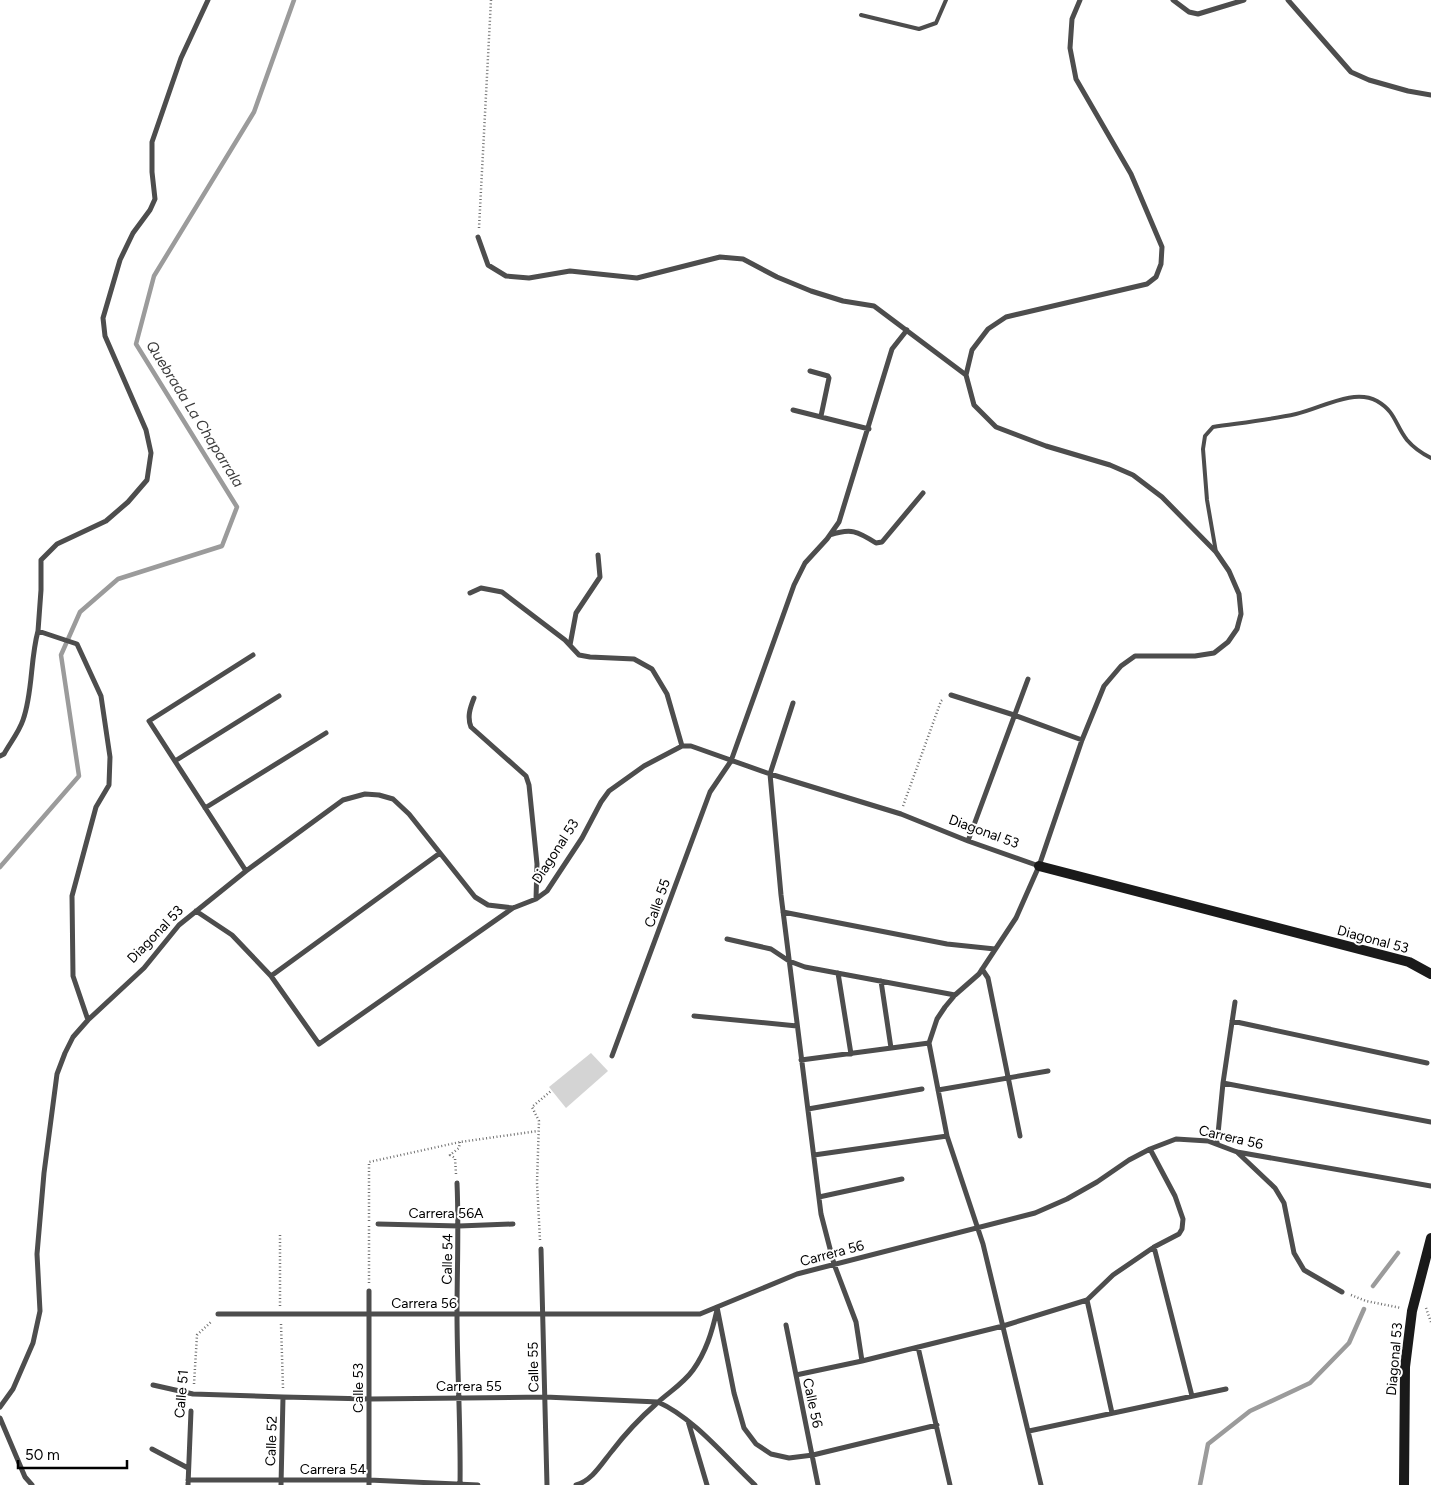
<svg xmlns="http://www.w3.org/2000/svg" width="1431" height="1485" font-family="Figtree,sans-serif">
<rect width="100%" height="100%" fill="#fff"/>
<!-- green -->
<path fill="#d4d4d4" d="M591 1053 608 1071 566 1108 549 1087Z"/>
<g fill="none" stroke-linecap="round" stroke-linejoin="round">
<!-- stream -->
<path stroke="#9b9b9b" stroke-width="4.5" d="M0 867 79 776 61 655 80 612 118 579 222 546 237 507 136 344 154 276 254 112 294 0
M1373 1286 1398 1253
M1200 1485 1208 1444 1250 1411 1310 1383 1349 1343 1364 1309"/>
<!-- path -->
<path stroke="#6f6f6f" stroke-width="2.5" stroke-dasharray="1 2.5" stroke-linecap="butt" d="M479 228 491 0
M903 806 941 701 943 699
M456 1174 455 1158 450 1155 459 1148 460 1142
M369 1221V1162L460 1142 538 1131
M369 1226V1283
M540 1240 537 1183 539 1121 532 1107 551 1091
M1351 1295 1366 1301 1401 1308
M280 1306V1235
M1426 1308 1431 1322
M281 1324 283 1388
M194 1384 197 1335 212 1321"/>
<!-- lane -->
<path stroke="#4d4d4d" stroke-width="4" d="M861 15 919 29 936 23 946 0
M1216 552 1207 500 1203 449 1205 436 1213 427C1240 423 1269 420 1296 414 1320 409 1353 388 1377 401 1396 412 1395 425 1407 440 1413 447 1423 454 1431 458"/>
<!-- street -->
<path stroke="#4d4d4d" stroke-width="5" d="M1173 0 1189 12 1198 14 1244 0
M1288 0 1351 72 1369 80 1408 91 1431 95
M478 237 488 265 506 276 529 278 570 271 637 278 720 257 743 259 777 277 811 291 843 301 874 306 966 375
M810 371 828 376 829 378 821 416
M793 410 869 429
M830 535C851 528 857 531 876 543L882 542 923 493
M470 593 481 588 502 592 565 640 579 655 590 657 634 659 652 669 667 694 682 746
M38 631 41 590V560L57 544 106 521 128 502 147 480 151 453 146 430 105 336 103 318 120 260 133 233 150 210 155 199 152 172V142L181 58 208 0
M570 645 576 613 600 577 598 555
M951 695 1014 715 1082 740
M474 698C470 708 467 717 471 727L526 776 529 785 537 864 536 899
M793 703 770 774 781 895 821 1214 834 1264 856 1322 862 1361
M0 756 4 754C10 743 19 732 23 720 33 692 30 660 38 631L77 644 101 696 110 757 109 785 96 807 72 896 73 976 88 1020
M175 761 279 696
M205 808 326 733
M968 841 1028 679
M246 871 149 721 253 655
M196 911 232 935 271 976 319 1044 513 908
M783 912 947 944 995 949
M727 939 771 949 789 961 805 967 955 995
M982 969 988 978 1020 1136
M838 973 851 1054
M271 976 440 853
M881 981 891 1048
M694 1016 797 1026
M1232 1021 1427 1063
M612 1056 710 792 731 761 794 585 805 563 827 539 839 522 892 349 907 330
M801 1060 929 1043
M1223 1083 1431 1122
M938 1090 1048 1071
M808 1109 922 1089
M1217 1144 1223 1083 1235 1002
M1237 1152 1275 1188 1284 1203 1294 1253 1304 1270 1342 1292
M814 1155 947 1136
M457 1183C459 1227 457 1270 457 1313 457 1370 461 1428 460 1485
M819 1197 902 1179
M378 1224 459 1226 513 1224
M1154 1247 1192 1396
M541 1249 547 1485
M369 1291V1485
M1087 1300 1112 1413
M717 1307 734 1393 744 1428 756 1444 771 1454 789 1458 813 1455 937 1425
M218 1314H700L797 1274 1035 1213 1067 1199 1097 1182 1129 1160 1150 1149 1176 1139 1208 1141 1237 1152 1431 1186
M786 1325 818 1485
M918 1347 950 1485
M796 1375 862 1361 1003 1326 1087 1300 1113 1275 1154 1247 1179 1234 1182 1229 1183 1219 1175 1196 1150 1149
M153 1385 193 1394 283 1397 370 1399 545 1397 658 1402C694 1418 726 1458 755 1485
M0 1407 13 1389 33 1343 40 1311 37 1254 44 1173 57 1074 65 1053 73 1037 88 1020 144 968 179 925 246 871 343 800 365 794 379 795 393 799 409 814 475 897 488 905 513 908 536 899 547 891 582 838 601 802 609 791 644 766 682 746H691L770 774 901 814 968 841 1039 866
M0 1418 25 1477 32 1485
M688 1421 707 1485
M1029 1431 1226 1389
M152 1449 188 1468
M188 1480H369L478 1485
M188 1485 191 1411
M281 1485 283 1397
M576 1485C592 1481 602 1463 612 1451 625 1434 640 1418 656 1404 669 1392 683 1384 693 1370 706 1352 712 1332 717 1310
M1041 1485 983 1244 947 1136 929 1043 937 1019 945 1007 955 995 979 974 1016 918 1039 866 1082 740 1104 686 1121 666 1135 656H1195L1214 653 1228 642 1237 629 1241 614 1239 594 1229 571 1216 552 1162 497 1133 475 1110 465 1046 446 996 427 974 405 966 375 972 350 988 329 1006 317 1147 284 1156 277 1161 264 1162 247 1131 174 1076 79 1070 48 1072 19 1080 0"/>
<!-- secondary -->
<path stroke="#1a1a1a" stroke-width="10" d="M1039 866 1409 962 1431 974
M1404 1485 1405 1367 1412 1311 1431 1238"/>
</g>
<g text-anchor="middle" stroke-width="4" stroke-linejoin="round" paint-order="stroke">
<!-- street labels -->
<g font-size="14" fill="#000" stroke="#fff">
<text transform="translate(984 831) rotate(20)" y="5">Diagonal 53</text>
<text transform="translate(555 851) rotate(-57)" y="5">Diagonal 53</text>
<text transform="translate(657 903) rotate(-70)" y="5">Calle 55</text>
<text transform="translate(155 934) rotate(-46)" y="5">Diagonal 53</text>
<text transform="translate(1373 939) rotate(15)" y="5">Diagonal 53</text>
<text transform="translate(1231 1137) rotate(13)" y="5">Carrera 56</text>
<text x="446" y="1218">Carrera 56A</text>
<text transform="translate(832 1253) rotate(-15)" y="5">Carrera 56</text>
<text transform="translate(447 1259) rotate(-89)" y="5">Calle 54</text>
<text x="424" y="1308">Carrera 56</text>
<text transform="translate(1394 1359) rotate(-85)" y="5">Diagonal 53</text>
<text transform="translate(533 1367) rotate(-91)" y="5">Calle 55</text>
<text x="469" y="1391">Carrera 55</text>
<text transform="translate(358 1388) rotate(-90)" y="5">Calle 53</text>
<text transform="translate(181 1394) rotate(-85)" y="5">Calle 51</text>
<text transform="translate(813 1403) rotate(78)" y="5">Calle 56</text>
<text transform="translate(271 1441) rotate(-88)" y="5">Calle 52</text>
<text x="333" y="1474">Carrera 54</text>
</g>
<!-- water labels -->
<g font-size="15" font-style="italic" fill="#3c3c3c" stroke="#fff">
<text transform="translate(195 414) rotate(58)" y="5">Quebrada La Chaparrala</text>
</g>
</g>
<!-- scale -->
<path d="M18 1460v8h109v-8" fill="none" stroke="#000000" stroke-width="2.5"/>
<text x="25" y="1460" font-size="15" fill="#000000" stroke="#ffffff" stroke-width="4" paint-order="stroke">50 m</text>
</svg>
